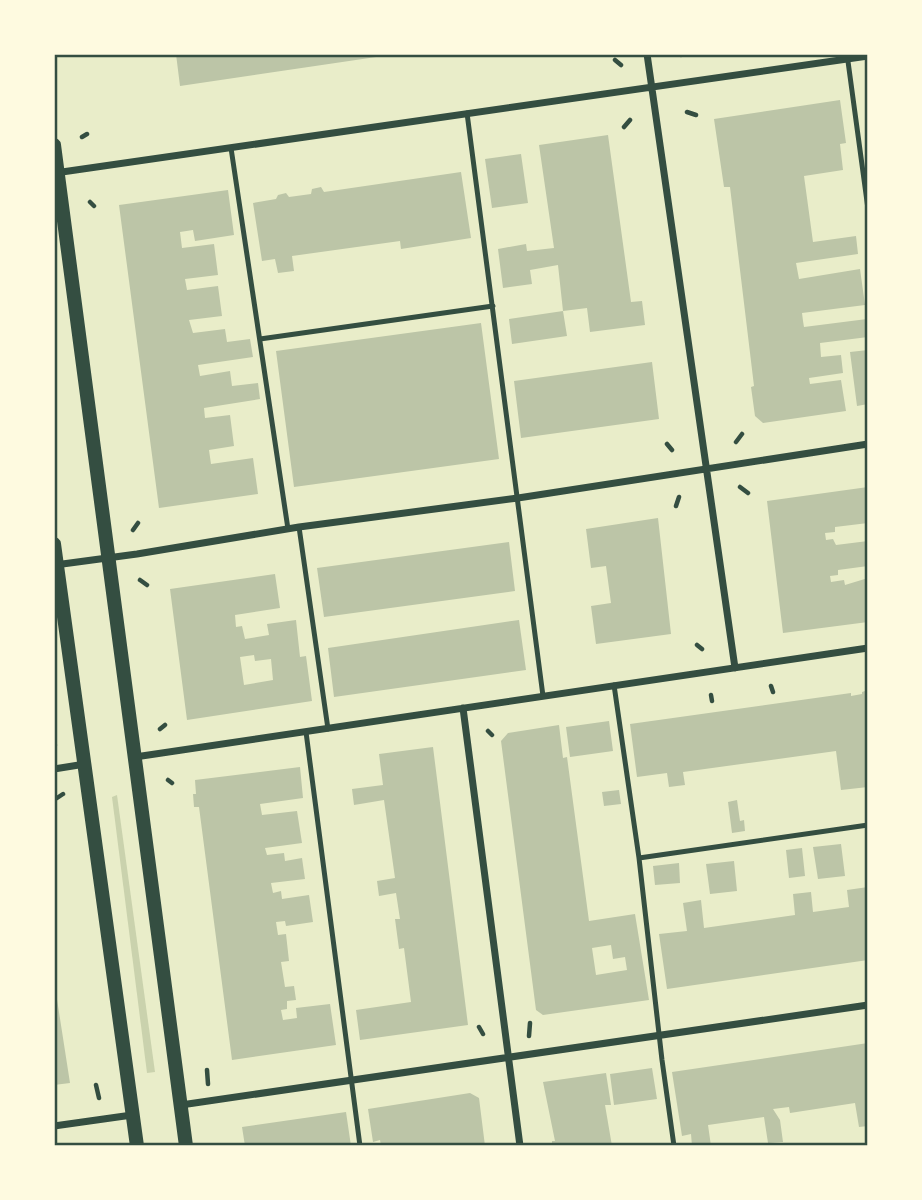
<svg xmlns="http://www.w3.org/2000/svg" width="922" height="1200" font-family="'Varela Round',sans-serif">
<rect width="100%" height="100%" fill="#e9edc9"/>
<!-- green -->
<path fill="#cad2ad" d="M117 795 155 1072 147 1073 112 797Z"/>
<!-- building -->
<path fill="#bcc5a7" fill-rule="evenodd" d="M176 54H383V56L180 86Z
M840 100 846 143 840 144 843 170 804 176 813 242 856 236 858 254 796 263 799 279 860 269 865 305 802 313 803 321 804 327 867 319 868 337 820 343 821 357 841 355 843 373 809 378 810 384 841 380 846 411 763 423 755 416 751 387 754 386 730 187H724L714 119Z
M608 135 631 302 642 301 645 325 590 332 587 308 563 311 567 336 512 344 509 319 563 311 558 265 530 270 532 284 503 288 498 249 526 244 527 251 554 248 539 145Z
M521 154 528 203 492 208 485 159Z
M461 172 471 238 401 249 400 241 292 256 294 271 278 273 275 259 262 261 253 203 276 199 278 195 286 193 289 197 311 194 312 189 321 187 324 192Z
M228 190 234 235 195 241 193 230 180 232 182 248 214 244 218 275 185 279 187 290 218 286 222 316 189 320 193 333 225 329 227 342 250 339 253 357 198 365 200 376 230 371 232 386 258 383 260 399 204 408 205 418 230 415 234 446 209 450 211 464 253 458 258 494 159 508 119 205Z
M481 323 499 459 294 487 276 351Z
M868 350V404L857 406 850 352Z
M652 362 659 419 521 438 514 381Z
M868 487V523L835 527V532L825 533 826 540 833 539 836 545 868 541V566L838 570V575L830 576 831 582 844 580 845 585 868 578V622L783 633 767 501Z
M658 518 671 634 596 644 591 606 611 603 606 566 591 568 586 529Z
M509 542 515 591 324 617 317 568Z
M275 574 280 608 235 615 236 627 242 626 245 639 269 635 267 624 296 620 300 657 306 656 312 701 187 720 170 589ZM254 655 255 661 271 659 273 680 244 685 240 657Z
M519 620 526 670 334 697 328 648Z
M868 690V787L841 790 836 751 683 772 685 785 669 787 667 773 637 777 630 724 851 693V696L862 694V692Z
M609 721 613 751 570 757 566 727Z
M559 725 563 758 567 757 589 921 635 914 649 1000 543 1015 536 1010 501 741 508 733ZM611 945 613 959 625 957 627 970 596 975 592 948Z
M433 747 468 1025 360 1040 356 1010 411 1002 404 948 399 949 395 919H400L396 893 379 896 377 881 395 878 384 800 354 805 352 789 383 785 379 754Z
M300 767 303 798 260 804 262 815 297 811 302 843 265 848 267 855 284 853 285 861 302 858 305 879 271 883 273 893 281 891 282 899 309 895 313 922 286 926 285 921 276 922 278 935 286 934 289 961 281 962 285 987 294 986 296 1000 287 1001V1009L281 1010 283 1020 297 1018 296 1008 330 1004 336 1045 232 1060 199 807H194L193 794H196L195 780Z
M619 790 621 804 604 806 602 792Z
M737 800 740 821 744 820 745 831 732 833 728 802Z
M841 844 845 876 818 879 813 847Z
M802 848 805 876 789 878 786 850Z
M734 861 737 891 710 894 706 864Z
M679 863 680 883 655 885 653 866Z
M868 887V960L667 989 659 934 687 931 683 903 701 900 704 928 795 915 793 894 811 892 813 912 849 907 847 890Z
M54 980 70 1083 54 1085Z
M868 1043V1126L859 1127 855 1103 790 1113 789 1107 773 1109 780 1120 783 1142 768 1143 764 1117 708 1125 711 1146H692L691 1134 682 1136 672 1072Z
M652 1068 657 1099 614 1105 610 1074Z
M606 1073 611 1105H605L612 1146H552V1141H555L543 1082Z
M470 1093 479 1098 485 1146H381L380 1140 373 1142 368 1109Z
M346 1112 351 1146H245L242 1127Z"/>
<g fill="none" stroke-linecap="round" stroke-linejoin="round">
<!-- path -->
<path stroke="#344e41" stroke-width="4.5" d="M681 55V54
M615 60 621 65
M687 112 696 115
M624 127 630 120
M82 137 87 134
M90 202 94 206
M736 442 742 434
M667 444 672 450
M740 487 748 493
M676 506 679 497
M133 530 138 523
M140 580 147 585
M697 645 702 649
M771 686 773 692
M711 695 712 701
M160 729 165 725
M488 731 492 735
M54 745H55
M168 780 172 783
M57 798 63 794
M479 1027 483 1034
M529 1036 530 1023
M207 1070 208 1084
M96 1085 99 1098"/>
<!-- service -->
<path stroke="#344e41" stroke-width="5" d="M847 54 868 209
M467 113 543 696
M231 148 288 529
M260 339 493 306
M299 527 328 729
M614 685 639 858 662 1060 674 1146
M306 732 360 1146
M639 858 868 825"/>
<!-- minor -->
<path stroke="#344e41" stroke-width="7" d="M647 54 735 668
M55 173 868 56
M55 565 137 554 299 527 518 498 868 444
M463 708 520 1146
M135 757 868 648
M54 769 85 764
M181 1105 868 1005
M54 1126 132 1115"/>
<!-- secondary -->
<path stroke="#344e41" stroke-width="14" d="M54 145 186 1146
M54 544 137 1146"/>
</g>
<!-- border -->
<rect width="922" height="1200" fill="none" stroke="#fefae0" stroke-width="112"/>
<rect x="56" y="56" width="810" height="1088" fill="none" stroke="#344e41" stroke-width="2.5"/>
</svg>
